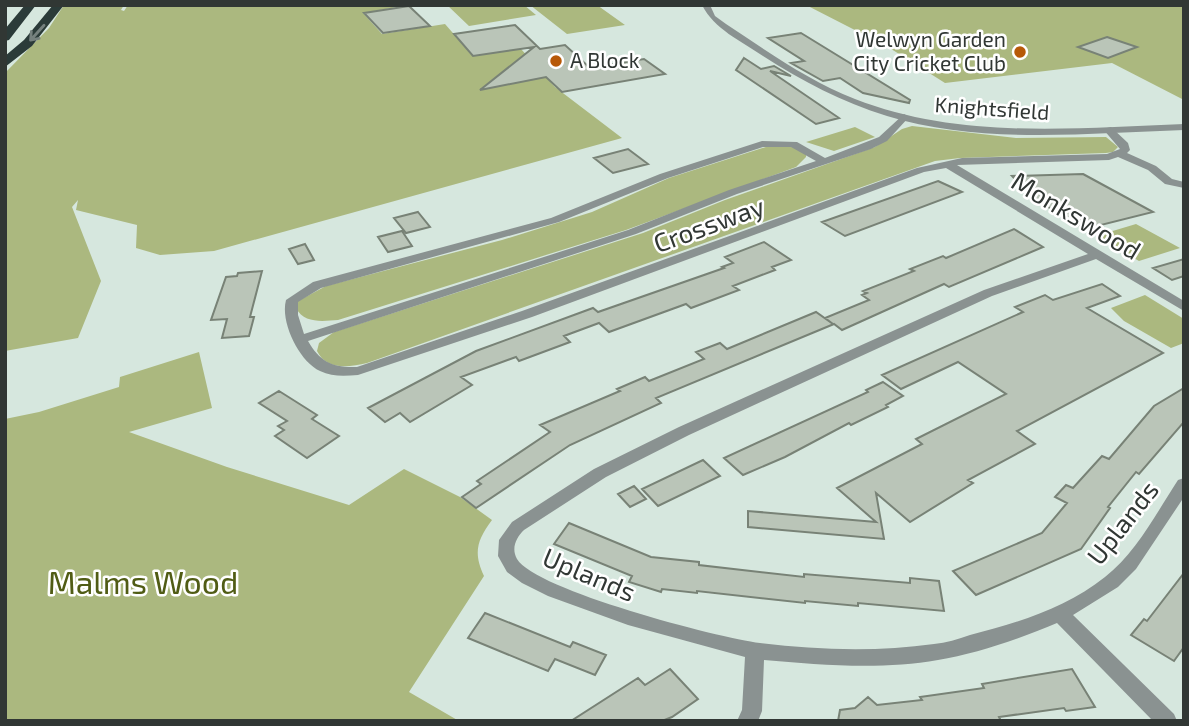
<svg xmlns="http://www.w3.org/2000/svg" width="1189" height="726" font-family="'Exo 2',sans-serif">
<rect width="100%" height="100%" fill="#d6e7de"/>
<!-- green -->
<path fill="#abb87f" d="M64 5H124L121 10 124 11 128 5H409L363 13 382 34 445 24 473 56 521 49 555 87 622 138 214 251 160 255 136 248 137 225 76 210 78 200 72 207 101 281 78 338 5 351V73L49 28Z
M447 5H524L536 15 469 26Z
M530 5H597L625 25 567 34Z
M806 5H1184V100L1112 63 945 83 888 47Z
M912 126 1016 138 1106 137 1118 147 1113 152 1106 153 960 158 935 161 367 363C349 367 327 371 317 351L319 343 334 332 643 233 725 200 875 147 902 129Z
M855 127 875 137 834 151 806 142Z
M772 145 792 146 806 154V157L796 167 626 230 338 320C323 321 304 324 296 308L298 301 326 286 502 240 592 212 669 178Z
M1136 224 1180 248 1139 261 1096 236Z
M1145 295 1184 319V343L1171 348 1124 321 1111 308Z
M199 352 212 408 129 432 227 467 349 505 404 469 460 497 492 520C477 540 473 553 484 576L409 692 459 721H5V419L39 412 119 387 120 377Z"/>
<!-- building -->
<path fill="#bac5b8" stroke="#788276" stroke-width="2" d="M409 6 430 26 383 33 364 13Z
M515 25 540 49 565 45 590 68 644 59 665 74 562 92 546 77 480 90 534 47 473 56 454 34Z
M801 33 910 100 909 103 863 93 840 78 823 81 791 63 804 61 768 38Z
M1107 37 1137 47 1108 58 1078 47Z
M744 58 761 69 774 66 791 76 770 71 839 118 816 124 736 70Z
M628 149 648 164 613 173 594 158Z
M1083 174 1153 212 1085 229 1033 198 1012 176Z
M938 181 962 192 845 236 822 222Z
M418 212 430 227 406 233 394 218Z
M1014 229 1043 247 949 287 944 284 842 330 834 324 656 398 661 403 570 445 476 508 462 497 481 484 477 481 550 432 540 425 620 391 617 389 645 377 649 381 704 359 696 352 720 343 727 349 816 312 833 324 825 318 869 300 862 295 867 293 863 291 914 271 910 269 943 256 946 258Z
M402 231 412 246 388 252 378 237Z
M764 242 791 260 772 267 775 270 733 286 739 290 691 308 686 304 609 332 599 323 564 336 570 342 519 361 516 357 461 377 472 385 410 422 400 413 385 422 368 408 476 351 593 308 598 312 724 268 722 267 733 263 725 257Z
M305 244 314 260 298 264 289 249Z
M1184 259V276L1172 280 1153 268Z
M262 271 250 317H254L249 336 222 338 227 319 211 320 226 277 237 276 238 273Z
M1102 284 1120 296 1087 308 1163 353 1017 431 1035 444 968 480 973 483 910 522 876 493 884 539 748 527V511L876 522 837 488 922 444 916 439 1006 394 958 362 901 389 882 375 1023 312 1015 307 1045 295 1053 300Z
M883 382 903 396 886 405 888 407 851 425 849 423 785 457 743 475 724 458 868 392 866 390Z
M1184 388V422L1139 474 1136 472 1108 507 1110 508 1081 549 976 595 953 571 1042 533 1067 503 1055 497 1066 485 1073 488 1102 456 1109 459 1154 406Z
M279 391 317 415 312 419 339 436 307 458 275 436 284 430 278 426 287 421 259 403Z
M703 460 720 476 658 506 642 489Z
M634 486 646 499 630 507 618 494Z
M569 523 651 557 699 562V565L804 577V574L910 583V578L939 581 944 611 858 603V606L805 601V603L697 591V593L662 589 661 592 629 582 632 576 554 544Z
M1184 573V647L1174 661 1131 635 1144 619 1147 621Z
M485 613 570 647 573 642 606 655 595 675 555 659 548 671 468 638Z
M670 669 698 699 672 717 662 721H571L638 678 645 685Z
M1072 669 1095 707 1066 711 1064 708 999 717 1001 721H838L840 710 855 708 868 697 877 705 922 700 920 697 984 688 982 684Z"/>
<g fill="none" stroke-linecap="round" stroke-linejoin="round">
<!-- minor -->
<path fill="#8a9291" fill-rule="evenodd" d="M904 114 909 117 887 141 871 149 737 194 636 234 308 341C320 362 333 368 357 367L522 311 917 168 962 158 1107 154 1120 149 1103 129 1111 127 1128 143 1130 150 1127 153 1156 166 1172 179 1184 182V188L1165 184 1148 170 1118 157 1109 160 957 165 1184 301V311L1096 259 992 296 689 435 606 477 524 530C516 538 511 548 517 559 535 590 719 638 760 643 816 650 877 652 934 644 946 643 958 639 970 635 1017 623 1066 608 1105 577 1136 553 1157 512 1178 480L1184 478V497L1136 569 1118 587 1073 615 1174 714 1177 721H1153L1057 623C1022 638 976 654 938 660 882 670 820 665 764 660L762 711 758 721H737L742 710 745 657 628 625 548 596 522 583 507 572 498 556 499 540 512 522 594 469 679 427 984 290 1088 254 946 168 924 172 532 317 358 375C345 376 332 377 320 371 299 361 280 322 286 300L313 282 551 218 660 174 762 141 797 142 825 158 879 137ZM763 147H791L816 161 729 190 628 230 304 334 298 315V302L321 288 559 222 668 178Z"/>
<!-- tertiary -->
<path fill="#8a9291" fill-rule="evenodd" d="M702 5H710L715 16 726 24C767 51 809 81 855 99 960 140 1074 128 1184 124V130C1086 133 981 145 887 116 842 102 802 81 763 56 741 41 714 29 702 5Z"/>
<!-- motorway -->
<path fill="#2b3b39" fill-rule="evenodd" d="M25 5H36L9 40 5 41V29Z
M53 5H64L32 46 5 67V56L24 40Z"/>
</g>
<!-- one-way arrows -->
<defs><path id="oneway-shaft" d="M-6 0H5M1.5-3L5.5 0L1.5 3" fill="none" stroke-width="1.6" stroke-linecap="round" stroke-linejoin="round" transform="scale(1.75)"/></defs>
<use stroke="#75807e" href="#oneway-shaft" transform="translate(37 33) rotate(132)"/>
<!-- markers -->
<g fill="#b75908" stroke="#fff" stroke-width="2.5">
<circle cx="1020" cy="52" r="7"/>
<circle cx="556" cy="61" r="7"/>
</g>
<g text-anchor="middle" stroke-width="5" stroke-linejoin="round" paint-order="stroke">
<!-- far-poi labels -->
<g font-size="21" fill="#313734" stroke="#fff" text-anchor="end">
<text x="1006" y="47">Welwyn Garden<tspan x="1006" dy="24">City Cricket Club</tspan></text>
<text x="570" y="68" text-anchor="start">A Block</text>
</g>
<!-- far-street labels -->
<g font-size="21" fill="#313734" stroke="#fff">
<text transform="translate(992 109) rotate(4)" y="7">Knightsfield</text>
</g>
<!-- street labels -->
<g font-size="26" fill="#313734" stroke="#fff">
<text transform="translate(1076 216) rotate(31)" y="9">Monkswood</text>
<text transform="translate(709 225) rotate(-20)" y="9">Crossway</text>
<text transform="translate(1123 523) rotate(-52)" y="9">Uplands</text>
<text transform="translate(589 575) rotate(23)" y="9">Uplands</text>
</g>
<!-- near-park labels -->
<g font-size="32" fill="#505c15" stroke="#fff">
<text x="143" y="594">Malms Wood</text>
</g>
</g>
<!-- border -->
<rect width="1189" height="726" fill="none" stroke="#313734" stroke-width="14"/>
</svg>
